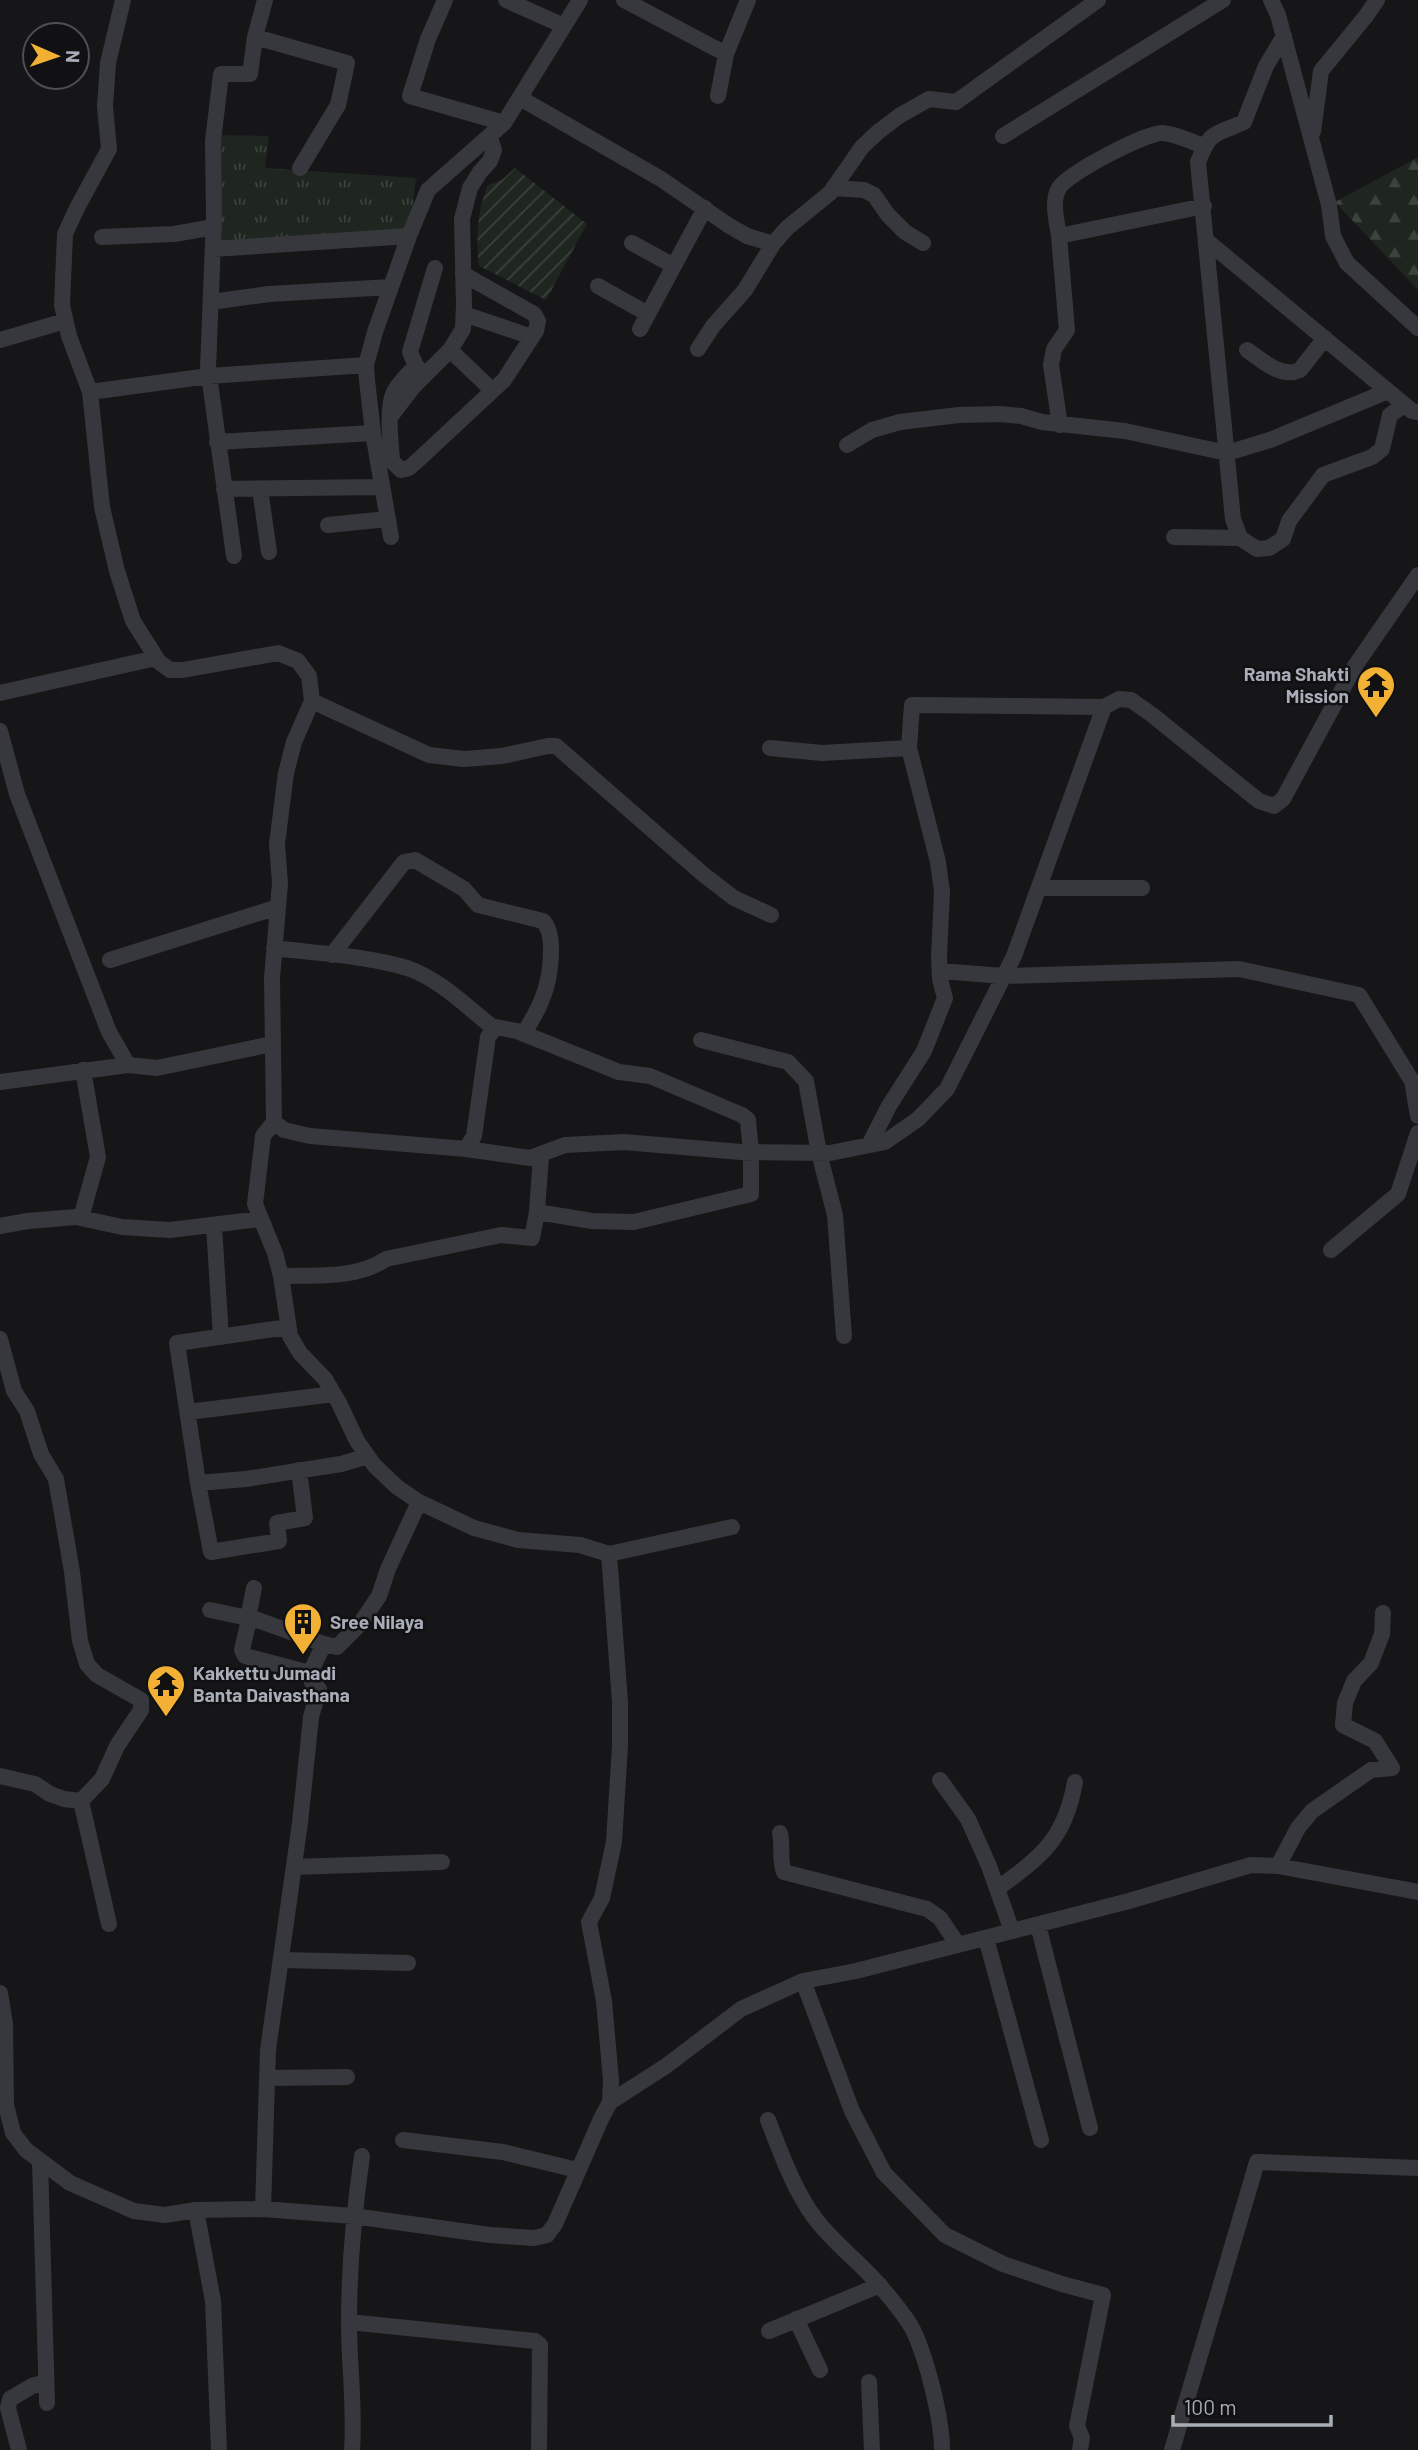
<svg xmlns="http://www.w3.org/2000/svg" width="1418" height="2450" font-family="Barlow,sans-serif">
<defs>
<pattern id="grass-tufts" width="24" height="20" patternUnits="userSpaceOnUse" patternTransform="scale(1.75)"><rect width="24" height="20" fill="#1e261f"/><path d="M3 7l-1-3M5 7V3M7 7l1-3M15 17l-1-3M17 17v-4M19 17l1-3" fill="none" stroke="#3c433d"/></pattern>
<pattern id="forest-firs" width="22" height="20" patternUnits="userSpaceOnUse" patternTransform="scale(1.75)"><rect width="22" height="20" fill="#1e261f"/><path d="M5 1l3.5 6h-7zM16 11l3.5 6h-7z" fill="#3c433d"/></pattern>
<pattern id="garden-furrows" width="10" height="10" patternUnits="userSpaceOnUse" patternTransform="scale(1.75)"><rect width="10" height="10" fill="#1e261f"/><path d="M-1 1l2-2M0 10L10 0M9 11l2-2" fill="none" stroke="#3c433d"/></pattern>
</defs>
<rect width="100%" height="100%" fill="#161618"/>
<!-- grass -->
<path fill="url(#grass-tufts)" d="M218 135 269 136 265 168 416 178 409 236 218 246Z"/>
<!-- forest -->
<path fill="url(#forest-firs)" d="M1418 157V290L1335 202Z"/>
<!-- garden -->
<path fill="url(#garden-furrows)" d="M515 168 587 224 546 300 479 266C476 240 477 210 488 185L502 180Z"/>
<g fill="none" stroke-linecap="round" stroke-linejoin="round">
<!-- minor -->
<path stroke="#37383d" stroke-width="16" d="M123 0 108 63 105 106 109 149 77 208 65 234 62 305 69 336 90 392 102 507 117 571 133 621 159 662 170 670H183L278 653 298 661 309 676 312 701 294 742 286 773 277 844 280 883 272 978 274 1122 284 1130 310 1136 466 1149 474 1136 488 1037 496 1027 517 1031 619 1072 650 1076 742 1115 748 1120 751 1152V1194L634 1222 592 1221 537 1212 541 1156
M265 0 255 37 347 63 338 105 300 168
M445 0 428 39 410 96 504 123
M506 0 564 26
M624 0 726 54
M1271 0 1278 15 1329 205 1333 236 1347 263 1418 328
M718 96 726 54 748 0
M520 98 661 179 728 225 747 236 773 244 787 228 830 193 862 147 878 132 899 116 929 99 956 102 1098 0
M1313 132 1321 71 1366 16 1377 0
M1003 136 1223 0
M833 188 864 190 874 195 888 215 905 232 923 243
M1059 236C1057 222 1051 201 1059 188 1068 173 1147 132 1163 133 1176 134 1192 142 1204 146
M102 237 174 234 214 227
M1207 241 1412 411 1418 412
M632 243 674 266
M213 249 409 236
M598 286 648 314
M211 302 269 294 391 287
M464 314 532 337
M640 329 705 208
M0 340 65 321
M698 349 713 326 745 290 773 244
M450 350 492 390
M1247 350C1262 360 1281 379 1300 370L1325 338
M416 366C408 374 399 382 394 392 386 408 391 443 392 461L401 470 409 468 416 462 504 380 536 331 538 321 534 314 463 274
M423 373 416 366 410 352 435 268
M90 392 209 376 366 365
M391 416 414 386 450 350 463 329 464 304 462 219 470 188 480 172 490 161 494 150 490 138
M1060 425 1051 365 1054 349 1067 330 1059 236 1204 206
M217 442 373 433
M847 445 872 430 900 422 959 415 1000 414 1021 416 1042 422 1125 431 1227 453 1270 440 1388 391
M224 489 382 487
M260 489 269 552
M328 525 388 519
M391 537 373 433 367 380 366 365 375 332 409 236 428 190 504 123 580 0
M1174 537 1240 538 1257 549 1269 548 1283 539 1289 521 1323 475 1372 457 1382 449 1390 415 1404 405
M1240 538 1233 519 1198 162C1211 129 1214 136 1244 122L1266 66 1284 36
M234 556 208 368 214 217 213 141 221 74H250L255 37
M0 693 156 658
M312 701 429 755 464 759 502 756 548 746H556L704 875 734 898 771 915
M0 731 17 794 109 1032 128 1065
M770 748 822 753 909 748
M1039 888H1142
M274 948C315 953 368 956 407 968 440 979 468 1008 495 1029
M332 955 404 862 415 860 464 889 478 905 543 921C557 935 550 981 542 999 538 1011 530 1022 524 1034
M110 960 278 907
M940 971 1004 976 1239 969 1359 995 1412 1081 1418 1116
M701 1040 788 1062 806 1081 819 1153 835 1215 844 1336
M0 1082 128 1065 157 1068 272 1044
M274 1122 263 1136 255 1204 275 1253 281 1276 290 1336 300 1353 325 1379 339 1403 357 1441 374 1465 397 1487 419 1502 474 1528 518 1540 580 1545 609 1554 620 1702V1746L614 1842 602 1898 589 1922 604 2001 611 2080 610 2102
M869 1145 889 1106 924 1051 945 998 940 979 939 956 942 892 938 862 909 748 912 705 1104 707
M466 1149 530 1158 565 1145 624 1142 741 1152 830 1153 885 1142 918 1119 947 1089 1014 956 1104 707 1119 699 1131 700 1151 714 1259 801 1274 806 1283 799 1355 666 1418 575
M81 1218 98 1157 83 1070
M0 1226 28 1221 76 1217 122 1227 170 1230 260 1219
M214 1226 221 1337
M1331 1250 1398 1194 1418 1133
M281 1276C315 1275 357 1279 386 1259L501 1235 532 1238 537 1212
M288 1327 177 1343 198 1483 211 1552 279 1541 277 1523 305 1518 299 1470
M0 1339 14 1391 27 1411 41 1454 56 1479 72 1572 80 1641 87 1664 97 1675 141 1700V1710L117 1746 102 1779 81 1801 64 1799 50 1794 35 1784 0 1776
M188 1412 334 1394
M198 1483 246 1479 341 1464 368 1456
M609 1554 732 1527
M210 1610 248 1618 251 1622
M248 1618 254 1588
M310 1673 245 1656 242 1650 248 1624 255 1619 324 1644
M940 1780 968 1819 989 1866 1012 1931
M81 1801 109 1924
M780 1833C783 1846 779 1859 784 1872L927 1909 940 1918 958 1945
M1278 1866 1298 1828 1312 1811 1371 1770 1392 1768 1375 1741 1343 1725 1345 1703 1354 1681 1371 1663 1382 1634 1383 1613
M294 1867 442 1862
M997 1889C1042 1856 1065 1839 1075 1782
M1038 1925 1090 2128
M986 1938 1041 2140
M282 1960 408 1963
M803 1981 852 2111 884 2173 945 2235 1003 2264 1062 2284 1103 2295 1077 2426 1082 2438 1080 2450
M0 1993 5 2024 6 2105 13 2133 26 2150 70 2183 134 2211 165 2215 196 2210 263 2209 353 2216 490 2235 534 2238 547 2235 555 2224 601 2119 610 2102 666 2066 741 2009 803 1981 856 1971 1129 1901 1251 1865 1278 1866 1418 1892
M267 2078 347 2077
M768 2120C781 2153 793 2188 814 2217 833 2243 860 2262 881 2287 892 2300 906 2316 913 2330 927 2359 942 2419 942 2450
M403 2140 503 2152 577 2170
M40 2161 47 2403
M263 2209 268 2050 300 1823 311 1717 319 1689 312 1682 310 1673 324 1644 337 1647 360 1624 379 1596 388 1569 419 1502
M196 2210 213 2301 219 2450
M796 2319 820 2370
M349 2322 535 2341 540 2345 539 2450
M769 2331 880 2285
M869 2382 872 2450
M19 2450 8 2408 10 2399 32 2386 46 2382
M352 2450C355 2407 349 2364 349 2321 349 2266 354 2211 362 2156
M1172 2450 1257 2162 1418 2168"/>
</g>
<!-- icons -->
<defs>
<symbol id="temple-pin" viewBox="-11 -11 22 30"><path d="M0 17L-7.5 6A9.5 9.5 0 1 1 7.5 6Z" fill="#f2b134" stroke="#111113"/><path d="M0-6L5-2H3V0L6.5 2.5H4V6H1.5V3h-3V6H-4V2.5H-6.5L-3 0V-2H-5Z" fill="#111"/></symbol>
<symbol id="building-pin" viewBox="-11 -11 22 30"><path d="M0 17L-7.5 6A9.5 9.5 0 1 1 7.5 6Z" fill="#f2b134" stroke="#111113"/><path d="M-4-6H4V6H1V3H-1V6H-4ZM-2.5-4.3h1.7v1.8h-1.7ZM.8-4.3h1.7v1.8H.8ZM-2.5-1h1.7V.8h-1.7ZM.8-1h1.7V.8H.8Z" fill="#111"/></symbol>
</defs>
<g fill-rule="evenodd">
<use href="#temple-pin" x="1354" y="663" width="44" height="60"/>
<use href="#building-pin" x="281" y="1600" width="44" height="60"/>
<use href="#temple-pin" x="144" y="1662" width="44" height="60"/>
</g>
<g text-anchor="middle" stroke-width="5" stroke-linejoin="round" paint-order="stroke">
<!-- poi labels -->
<g font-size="19" font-weight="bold" fill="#a8adb8" stroke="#111113" text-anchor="start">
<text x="1349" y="681" text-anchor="end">Rama Shakti<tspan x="1349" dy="22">Mission</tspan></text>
<text x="330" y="1629">Sree Nilaya</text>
<text x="193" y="1680">Kakkettu Jumadi<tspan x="193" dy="22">Banta Daivasthana</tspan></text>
</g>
</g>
<!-- north arrow -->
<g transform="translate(56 56) rotate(92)"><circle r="33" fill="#111113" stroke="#4d4f55" stroke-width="2"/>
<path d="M0-5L12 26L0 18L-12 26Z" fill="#f2b134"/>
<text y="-10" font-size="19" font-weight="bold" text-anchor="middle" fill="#a8adb8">N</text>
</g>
<!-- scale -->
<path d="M1173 2415v10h158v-10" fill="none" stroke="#a8adb8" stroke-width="3.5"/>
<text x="1184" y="2415" font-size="21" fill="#a8adb8" stroke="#111113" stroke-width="5" paint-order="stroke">100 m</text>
</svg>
